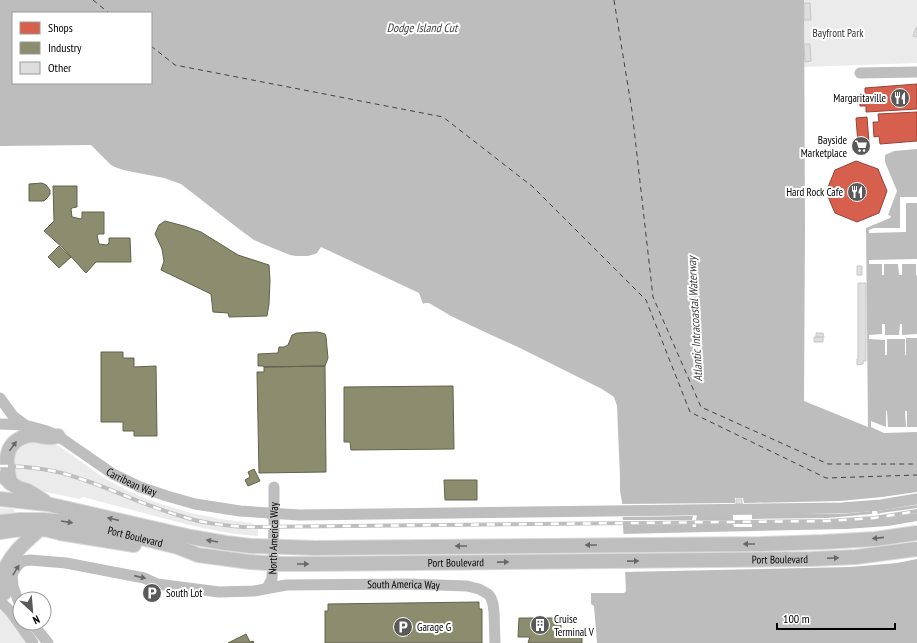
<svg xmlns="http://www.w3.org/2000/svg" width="917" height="643" font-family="'PT Sans Narrow',sans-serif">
<rect width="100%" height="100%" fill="#fff"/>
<!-- green -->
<path fill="#ebebeb" d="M804 0H917V63L804 67Z
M29 438 51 442 62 448 104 478 128 491 155 502 187 512 220 519 252 523 257 527 258 532V536L235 534 193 526 83 497 79 499C61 494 27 492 15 477 12 474 11 469 10 466L19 442Z
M0 508 14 509 15 513 0 515Z
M0 604 29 643H0Z"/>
<!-- water -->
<path fill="#bdbdbd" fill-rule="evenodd" d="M0 0H804L805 227 804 401 868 427 866 228 890 218 891 216 888 215 897 191 885 162V155L894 151 917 149V643H597L594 606 591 604V593H624L626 591 622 502 620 491V477L617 406 614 397 602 389 520 348 489 334 451 316 429 303H425L423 304 419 293 321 247 317 253 315 254 308 256H296L290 255 263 244 254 240 239 229 181 184 164 178 123 170 115 167 111 165 91 145 0 146ZM13 13H151V83H13Z"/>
<!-- pier -->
<path fill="#fff" fill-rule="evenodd" d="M900 197H917V203H906V232L869 233V230L874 228H900Z
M917 259V275H916V264H902V275H899L898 264H884V275H882V264H869V260Z
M917 323V338H906V355H905V339H887V355H885V340L869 339V335L882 334V324H885V335H899L900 324H902V335L917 334Z
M886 411H887L888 427H906L905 411H907V427H917V432L884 433 871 427V421L886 427Z
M917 492V505L877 511 878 514 881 513 917 508V513L882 518 827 522 752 523V527H734L733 523 696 524V527H693L692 524 621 525V520H692L693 516 620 517V504L735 503V498H743L744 503 840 501 882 497ZM872 511V514L827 518 752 519V514H842ZM733 515V520H696L697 515Z
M917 521V559L897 563 850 567 623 572 621 534 846 529 888 526Z"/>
<!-- shops -->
<path fill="#d6604d" stroke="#964336" d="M917 84V109L866 112V106H860L859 94H865V88Z
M917 112V141L880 144 879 136 874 137 873 122H879L878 114Z
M867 117 869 143 858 144 856 118Z
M856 161 878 169 887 191 879 213 857 222 835 213 826 192 835 170Z"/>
<!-- industry -->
<path fill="#8c8c6e" stroke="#62624d" d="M42 183 46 185 50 190V194L48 197 44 201H29V184Z
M53 186H77V207L72 208 71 209 72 217 81 219 82 217V212H104V234H99L97 235 99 244 107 245 109 243V238H130L131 262H96L86 273 64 249 44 231 54 221Z
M165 221 184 226 201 232 238 255 269 265 270 280 269 304 267 316 229 317 228 313 213 312 211 294 161 270 164 261 162 249 155 234 159 225Z
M59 246 71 257 59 268 48 257Z
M317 332 322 333 325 334 326 337 328 358 325 366 264 367 263 366H258V354L278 353 279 347H284L288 345 292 335 297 333Z
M101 352H123V358H134V367L156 366 157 436H134V431H123V422H101Z
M325 366 326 472 259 473 257 372H264V367Z
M453 386 454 449 351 450 350 442H344V387Z
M254 469 260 481 248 486 245 480 250 477 248 472Z
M444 480H477V500H445Z
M479 602V609H482V643H325V611H328V604Z
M519 618H561V632L566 635 569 634 573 631 580 633 582 634V643H528L530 637H518Z
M246 634 250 642 253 641 254 643H228Z"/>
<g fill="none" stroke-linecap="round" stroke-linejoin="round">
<!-- ferry -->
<path stroke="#424242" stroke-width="1" stroke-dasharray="5 4" stroke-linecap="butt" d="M93 0 109 13
M614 0 632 111 653 297 701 407 828 464H917
M151 46 175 65 443 117 533 187 646 300 690 412 826 478 917 475"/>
</g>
<!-- building -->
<path fill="#dedede" stroke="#c6c6c6" d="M804 3H810L811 20H804Z
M916 28H917V37L913 36Z
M804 44H810L811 61 805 62Z
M857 266H862V275H857Z
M858 283H866V361H863V364L857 365V359H858Z
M816 333H823L824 337H816Z
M814 337H823V342H814Z
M736 499H742V504H736Z"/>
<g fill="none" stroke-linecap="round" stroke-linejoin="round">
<defs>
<g id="major">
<path d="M4 477 15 486 21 489 28 491 44 501"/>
<path d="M10 483C7 466 2 447 21 438 25 436 30 435 33 435 38 435 42 437 46 437 50 438 54 437 58 436"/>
<path d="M0 499 47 504 191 537 226 543 251 546"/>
<path id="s4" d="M0 522 20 520H43L69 522 92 526 178 547 198 555 250 562"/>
<path d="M0 532C19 529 41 526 60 533L134 545"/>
<path d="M4 593C3 588 2 582 3 577 6 558 26 541 40 529"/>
</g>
</defs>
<!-- major casing -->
<use href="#major" stroke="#dbdbdb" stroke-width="16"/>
<!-- minor -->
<g stroke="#bebebe" stroke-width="11">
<path d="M860 73 917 72"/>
<path d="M0 398 13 416 25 425"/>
<path id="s1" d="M0 424 25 425 47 431 58 436 113 474 140 487 167 496 195 504 240 511 299 515 842 508 881 505 917 499"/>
<path id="s2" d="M267 588 272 579 274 527V487"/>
<path d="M0 601 10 611 33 643"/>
<path id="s3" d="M20 606 13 586 12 575 15 569 19 564 23 561 30 560 66 563 144 578 157 584 219 592 254 591 286 585 408 584 467 586 479 589 488 594 491 598 493 604 494 612 495 643"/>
<path d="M32 623 48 643"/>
</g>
<!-- major -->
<use href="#major" stroke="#bebebe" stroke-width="14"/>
<defs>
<path id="rail" d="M0 466C26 466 53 469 78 478 113 489 145 506 181 516 201 523 222 525 243 527L827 521 874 518 917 511"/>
</defs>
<!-- rail casing -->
<use href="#rail" stroke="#bebebe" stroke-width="4"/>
<!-- rail -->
<use href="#rail" stroke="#fff" stroke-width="2.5" stroke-dasharray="8" stroke-linecap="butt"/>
<defs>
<g id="major-bridge">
<path d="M251 546 315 548 761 544 823 542 875 539 917 533"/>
<path id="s5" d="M250 562 281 564H309L811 559 856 557 917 549"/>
</g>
</defs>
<!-- major-bridge casing -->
<use href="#major-bridge" stroke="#dbdbdb" stroke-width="16" stroke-linecap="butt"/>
<!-- major-bridge -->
<use href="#major-bridge" stroke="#bebebe" stroke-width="14"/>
</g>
<!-- one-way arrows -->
<defs><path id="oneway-solid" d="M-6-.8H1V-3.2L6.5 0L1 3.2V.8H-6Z"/></defs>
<g fill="#686868">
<use href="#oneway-solid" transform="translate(13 446) rotate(-54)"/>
<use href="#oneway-solid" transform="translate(113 519) rotate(-167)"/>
<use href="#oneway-solid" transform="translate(67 522) rotate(9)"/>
<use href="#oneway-solid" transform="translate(878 538) rotate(174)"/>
<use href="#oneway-solid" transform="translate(212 541) rotate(-170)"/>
<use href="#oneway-solid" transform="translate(749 544) rotate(180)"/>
<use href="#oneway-solid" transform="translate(591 545) rotate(180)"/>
<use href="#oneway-solid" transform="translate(461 546) rotate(180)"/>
<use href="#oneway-solid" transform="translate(833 558) rotate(-2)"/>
<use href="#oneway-solid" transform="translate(633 561) rotate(-1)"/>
<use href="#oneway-solid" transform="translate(503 562) rotate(-1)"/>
<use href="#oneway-solid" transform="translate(303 564)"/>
<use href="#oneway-solid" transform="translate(16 570) rotate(-58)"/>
<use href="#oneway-solid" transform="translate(140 577) rotate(13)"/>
</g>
<!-- icons -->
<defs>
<symbol id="restaurant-disc" viewBox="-11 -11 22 22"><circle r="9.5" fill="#595959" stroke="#fff"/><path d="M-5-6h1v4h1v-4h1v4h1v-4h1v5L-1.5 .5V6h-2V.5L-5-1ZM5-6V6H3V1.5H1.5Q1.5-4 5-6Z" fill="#fff"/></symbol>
<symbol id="supermarket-disc" viewBox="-11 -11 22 22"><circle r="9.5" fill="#595959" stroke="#fff"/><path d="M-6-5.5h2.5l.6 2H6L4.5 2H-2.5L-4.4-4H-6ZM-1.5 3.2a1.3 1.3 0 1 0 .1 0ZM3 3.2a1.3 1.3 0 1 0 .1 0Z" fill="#fff"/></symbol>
<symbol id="parking-disc" viewBox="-11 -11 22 22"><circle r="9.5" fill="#595959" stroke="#fff"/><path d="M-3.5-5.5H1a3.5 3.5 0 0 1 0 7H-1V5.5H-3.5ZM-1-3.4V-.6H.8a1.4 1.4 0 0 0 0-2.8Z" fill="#fff"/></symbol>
<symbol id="building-disc" viewBox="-11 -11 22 22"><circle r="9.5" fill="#595959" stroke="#fff"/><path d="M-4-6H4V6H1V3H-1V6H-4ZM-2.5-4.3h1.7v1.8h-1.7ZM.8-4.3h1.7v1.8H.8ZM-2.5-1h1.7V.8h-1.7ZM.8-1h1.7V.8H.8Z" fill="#fff"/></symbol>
</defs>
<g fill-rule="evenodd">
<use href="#restaurant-disc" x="889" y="87" width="22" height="22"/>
<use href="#supermarket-disc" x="850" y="135" width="22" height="22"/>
<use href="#restaurant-disc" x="846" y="181" width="22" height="22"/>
<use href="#parking-disc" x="141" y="582" width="22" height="22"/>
<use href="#building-disc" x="529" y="614" width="22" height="22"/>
<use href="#parking-disc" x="392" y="616" width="22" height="22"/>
</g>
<g text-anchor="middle" stroke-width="4" stroke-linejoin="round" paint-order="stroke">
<!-- park labels -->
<g font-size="11" fill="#313131" stroke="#fff">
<text x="838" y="37">Bayfront Park</text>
</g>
<!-- poi labels -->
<g font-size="11" fill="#000" stroke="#fff" text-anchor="end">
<text x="886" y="102">Margaritaville</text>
<text x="847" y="144">Bayside<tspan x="847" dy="13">Marketplace</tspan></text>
<text x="843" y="196">Hard Rock Cafe</text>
<text x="166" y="597" text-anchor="start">South Lot</text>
<text x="554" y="623" text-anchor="start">Cruise<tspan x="554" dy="13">Terminal V</tspan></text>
<text x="417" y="631" text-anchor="start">Garage G</text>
</g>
<!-- street labels -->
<g font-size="11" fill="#000" stroke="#fff">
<text dy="4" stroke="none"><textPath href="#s1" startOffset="147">Carribean Way</textPath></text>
<text dy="4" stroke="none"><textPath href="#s4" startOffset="137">Port Boulevard</textPath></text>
<text dy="4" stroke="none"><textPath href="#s2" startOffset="51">North America Way</textPath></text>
<text dy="4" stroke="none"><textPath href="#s5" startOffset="530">Port Boulevard</textPath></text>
<text dy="4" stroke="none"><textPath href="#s5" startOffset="206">Port Boulevard</textPath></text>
<text dy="4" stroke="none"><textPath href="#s3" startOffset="435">South America Way</textPath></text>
</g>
<!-- water labels -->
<g font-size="12" font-style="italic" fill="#424242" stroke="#fff">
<text x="422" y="32">Dodge Island Cut</text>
<text transform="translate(695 319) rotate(-93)" y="4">Atlantic Intracoastal Waterway</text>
</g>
</g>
<!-- legend -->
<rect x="12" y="12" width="140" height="72" fill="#ffffff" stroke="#999999"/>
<rect x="20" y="22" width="20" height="12" fill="#d6604d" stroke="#999999"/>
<text x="48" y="32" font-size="12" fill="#000000">Shops</text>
<rect x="20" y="42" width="20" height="12" fill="#8c8c6e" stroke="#999999"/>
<text x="48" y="52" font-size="12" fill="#000000">Industry</text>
<rect x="20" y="62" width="20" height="12" fill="#dedede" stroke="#999999"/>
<text x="48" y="72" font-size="12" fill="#000000">Other</text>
<!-- north arrow -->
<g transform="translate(32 611) rotate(154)"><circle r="19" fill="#ffffff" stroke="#999999"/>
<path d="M0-3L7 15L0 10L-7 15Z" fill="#595959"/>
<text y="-6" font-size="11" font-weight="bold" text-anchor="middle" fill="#000000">N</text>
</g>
<!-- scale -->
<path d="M777 623v6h118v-6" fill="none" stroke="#000000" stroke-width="2"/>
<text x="783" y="623" font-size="12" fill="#000000" stroke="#ffffff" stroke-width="3" paint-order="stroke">100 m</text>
</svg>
